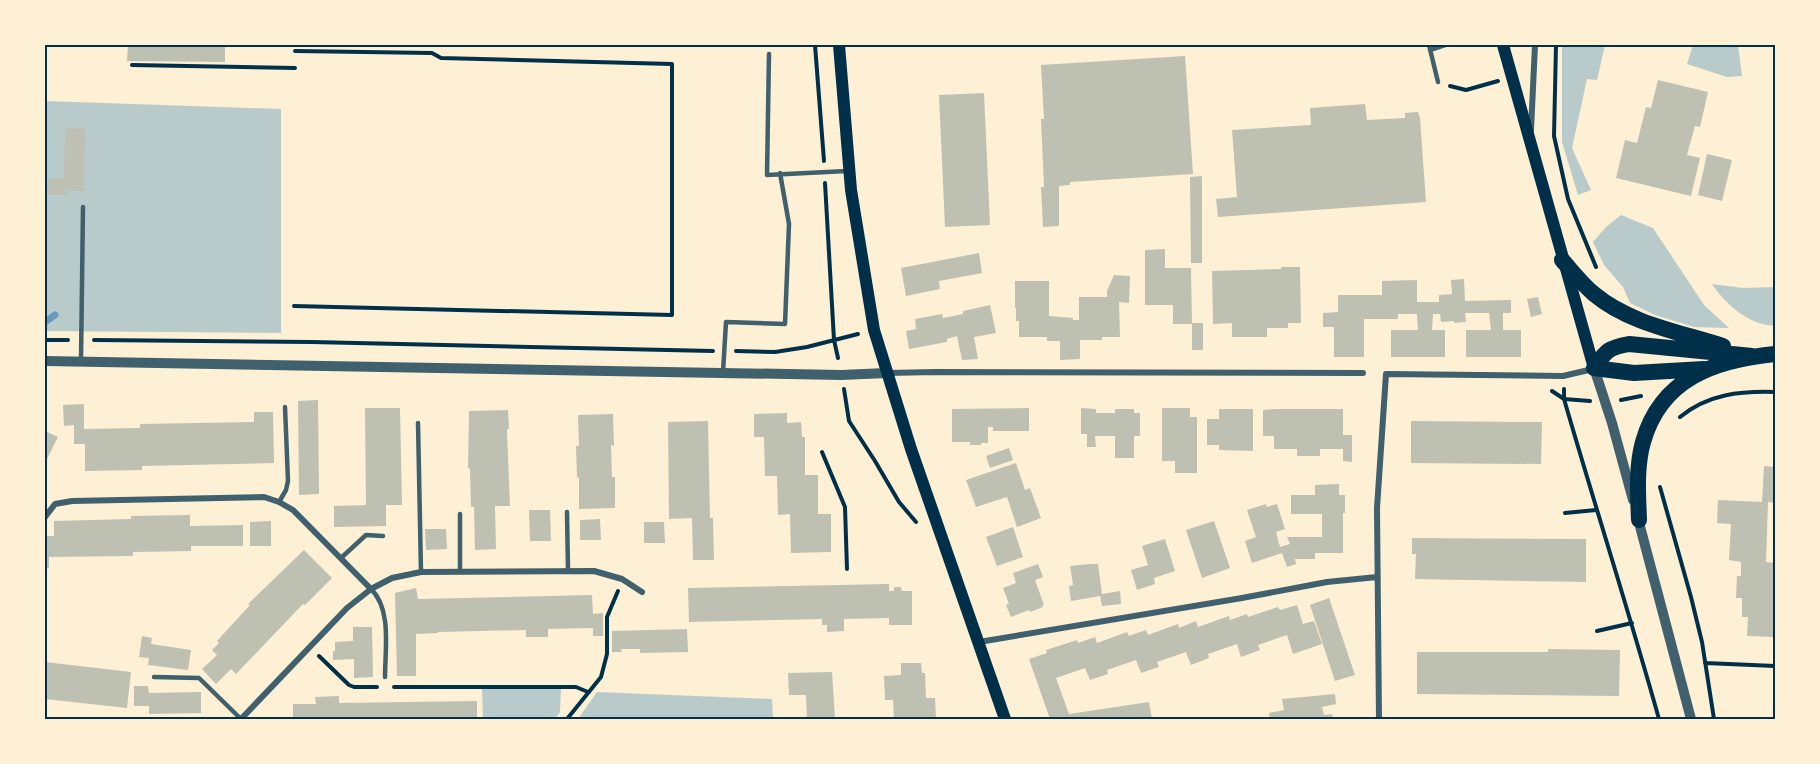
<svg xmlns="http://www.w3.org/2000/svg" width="1820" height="764" font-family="'Fira Sans Condensed',sans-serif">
<rect width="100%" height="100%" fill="#fdf0d5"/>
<!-- green -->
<path fill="#b9caca" d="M1562 45H1605L1597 80 1587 79 1572 148 1591 190 1578 195 1562 142Z
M1693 45H1738L1742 76 1727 77 1687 64Z
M45 101 281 109V333L45 331Z
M1621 215 1653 228 1704 305 1729 328 1694 327 1655 315 1630 303 1623 287 1604 265 1593 242 1606 227Z
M1712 284 1743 288 1775 287V326C1749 325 1726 305 1712 284Z
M482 687H561L560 712 555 719H483Z
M597 692 772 699 773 719H578Z"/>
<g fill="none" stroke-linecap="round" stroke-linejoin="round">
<!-- stream -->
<path stroke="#669bbc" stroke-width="7" d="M45 322 55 315"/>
</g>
<!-- building -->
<path fill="#bec0b2" d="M128 45H225V62L127 61Z
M1185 56 1193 174 1070 182V185L1059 186V226L1043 227 1041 187H1044L1041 119H1044L1041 65Z
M1658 80 1708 92 1700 127 1695 126 1687 155 1700 158 1691 196 1616 178 1625 140 1637 143 1646 107 1651 108Z
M984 93 990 225 945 227 939 95Z
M1365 104 1367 120 1405 118V113L1418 112 1420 118 1426 202 1218 217 1216 199 1237 197 1232 130 1311 125 1310 108Z
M65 128 85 129 84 191H66V195H45V179H64Z
M1707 154 1732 160 1722 201 1698 195Z
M1202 176V263H1191L1190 177Z
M1165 249V268H1191L1192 324H1173V305H1145V250Z
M979 253 982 273 939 281 940 289 906 296 901 268Z
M1281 267H1300L1301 323H1288V328H1267V337H1232V323L1213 324 1212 271 1281 269Z
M1114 275 1130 276 1129 303 1119 302 1120 337H1102V340H1080V359L1060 360V341H1047V337H1019V321H1016V308H1015V281H1049V316L1073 318V320H1079V297H1107V291Z
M1464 279 1465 301 1511 300V313H1503V330H1521V357H1466V330H1491L1489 313H1465L1466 322 1454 323V321L1441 322 1440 314H1433L1432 330H1445V357H1391V330H1418L1417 314H1398V319H1364V357H1334V327H1323V313L1338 312V295H1382V281L1417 280V302H1439V295L1452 294 1451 280Z
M1538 297 1542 314 1531 317 1527 299Z
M990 305 996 333 974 337 978 359 962 360 957 336 947 339V342L909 349 906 331 916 329 915 319 942 314 943 318 963 314V311Z
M1192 323H1203V350H1192Z
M318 400 319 494 299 495 298 401Z
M84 404V429L140 428V424L254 422V412H273L274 463 142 466V470L85 471V444H74V425L64 426 63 405Z
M365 408H400L402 505H386V526L334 527V506L366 505Z
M1029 408V431H993V427H988V443H981V445H970V442H952V409Z
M1081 408 1096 409V413H1115V409H1134V413H1140V436H1134V458H1115V436H1095L1096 447H1087V434H1081Z
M1162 408H1190V417H1197V473H1175V461H1162Z
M1219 409H1253V451L1219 450V445H1207V419H1219Z
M1274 409H1343V435H1352V462L1343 461V449H1320V456H1297V449H1274V436H1263V410Z
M508 410 509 429H507V433L510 506H495L496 549 475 550 474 507H471L470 472V469L468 468 469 411Z
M787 413V423L801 422 802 437H805V475H818V514H831V552L791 553 790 514 778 515 777 476H765L764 437H754V414Z
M613 414 614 446 611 445 612 477H615V508L579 509V478L577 477 576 446H579L578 415Z
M708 421 710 518H713L714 560H693L692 518 669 519 668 422Z
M1411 421 1542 422 1541 464 1411 463Z
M45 431 58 437 45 463Z
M1009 448 1013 460 990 468 986 456Z
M1016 463 1025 490 1030 488 1041 518 1017 527 1007 497 976 507 966 480Z
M1764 466 1775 467V503L1768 502 1766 562 1775 563V637L1747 636 1748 617H1742V598H1736L1737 576H1741V562L1729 560 1731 524 1717 523 1718 500 1762 502Z
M1339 484V495H1345V513H1343V553H1315V559H1295L1296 564 1287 567 1282 553 1252 563 1245 541 1256 537 1247 510 1266 504 1267 507 1277 504 1285 529 1276 532 1280 547 1290 544 1287 537H1322V514H1291V495H1315V485Z
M529 510H550L551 541H530Z
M190 515V526L243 525V546H191V551L133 552V556L49 557V568L45 569V536H54V521L131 519V516Z
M600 519 601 540H580V520Z
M271 521V546H250V522Z
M1214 521 1230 568 1202 578 1186 530Z
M644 522H664L665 543H644Z
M1013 527 1023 557 997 566 986 537Z
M425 529H446L447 549 426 550Z
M1412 538 1586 539V582L1415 579 1416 554H1412Z
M1165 539 1175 571 1154 578 1155 584 1137 590 1131 570 1148 565 1142 546Z
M304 550 332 578 305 605 303 604 236 674 231 669 216 684 202 669 217 655 212 650 219 643 217 641 250 605 248 604Z
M1038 564 1043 577 1035 580 1044 605 1042 606 1043 607 1030 612 1029 610 1011 617 1006 605 1009 604 1003 588 1016 583 1013 573Z
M1089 564H1098L1102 594 1120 591 1121 604 1102 606 1100 596 1071 601 1069 586 1073 585 1070 566Z
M889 584V591H894V587H901L902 591H912V625H889V618L844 619V631L827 632V625H822V619L689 622 688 588Z
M416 588 418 599 592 595 593 614 603 613V636H593V628L548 629V637H526V630L438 632V633L416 634V676H397L395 593Z
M1329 598 1355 675 1335 681 1310 605Z
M1297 605 1303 624 1314 621 1322 644 1293 654 1287 635 1258 645 1260 650 1241 657 1237 644 1208 654 1209 658 1191 665 1186 652 1157 662 1159 667 1141 673 1136 660 1107 670 1108 674 1090 680 1085 668 1056 678 1069 714 1149 702 1152 719H1050L1029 659 1047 653 1046 650 1077 640 1078 643 1095 637 1097 643 1127 632 1129 636 1146 630 1148 635 1178 624 1179 628 1196 621 1198 627 1229 616 1230 620 1247 614 1248 617 1278 607 1280 610Z
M353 627H372L373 677 354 678V659L333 660V651H335V642L353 641Z
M687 629 688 652 640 653V649H621L622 652H612V631Z
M142 636 152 638 151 644 191 650 188 670 148 665 149 658 139 657Z
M1548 649 1620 650 1619 696 1417 694V652H1548Z
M45 662 131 672 127 708 45 699Z
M901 663H921L922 673H925L926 698H935L936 719H894L893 700H885L884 676 901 675Z
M832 672 835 719H807L806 695H789L788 673Z
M134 686H148L149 693 201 692V713L149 714V706H134Z
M1335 694 1336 704 1322 707 1324 715 1332 714 1333 719H1270L1269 713 1284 710 1282 699Z
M339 696V703L477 701V719H293V704H316L315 697Z"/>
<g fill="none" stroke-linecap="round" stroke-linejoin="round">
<!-- path -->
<path stroke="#003049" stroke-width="4" d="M815 45 824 161
M1556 45 1554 136 1568 199 1596 267
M132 65 295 68
M1450 86 1466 90 1498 81
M825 183 834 340 838 358
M294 306 672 315V64L441 58 432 53 295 51
M45 340H68
M94 340 312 342 713 351
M736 351 775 352 807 347 858 334
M844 389 849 421 875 461 899 502 916 522
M1564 389V399C1595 506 1629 612 1659 719
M1552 391 1564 399 1590 401
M1621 400 1641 396
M1680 417C1708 394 1740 391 1775 392
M822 452 845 507 847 569
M1660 487 1691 597 1702 642 1714 719
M1565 513 1596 510
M1597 631 1632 623
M319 656 349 685 354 687H377
M1705 663 1775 666
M394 687H576L588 692
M567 719 601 677 607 654V617L618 591"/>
<!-- service -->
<path stroke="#3f606c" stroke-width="4.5" d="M1429 45 1438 82
M1430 50 1445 45
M769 54 767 175 847 171
M81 360 83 207
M723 372 726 322 785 324 789 224 780 173
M418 423 421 572
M279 502 286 490 288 481 285 407
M567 512 568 571
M460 514V572
M341 558 366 535 383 536
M371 589C392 609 385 650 385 677
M154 677 199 678 241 719"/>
<!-- minor -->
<path stroke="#3f606c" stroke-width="6" d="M1531 130 1535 45
M887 373 936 372 1363 373
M45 517 55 504 72 501 264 497 279 502 293 510 371 589
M979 642 1242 598 1327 582 1377 577
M241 719 347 608 371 589 392 578 421 572 594 571 622 579 642 592
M1379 719 1377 508 1386 374 1563 376 1593 369"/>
<!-- tertiary -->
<path stroke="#3f606c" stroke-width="10" d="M45 361 841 375 887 373
M1594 368 1612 423 1633 500
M1637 515 1691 719"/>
<!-- secondary -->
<path stroke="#003049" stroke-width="12" d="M839 45 851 190 874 330 911 449 1005 719
M1503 45 1594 368"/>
<!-- trunk -->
<path stroke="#003049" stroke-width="16" d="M1562 260C1572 271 1582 284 1594 294 1630 324 1680 332 1723 346
M1704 369 1634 373 1594 368C1606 351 1607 348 1629 344L1752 356
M1639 520C1638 494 1636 467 1643 442 1661 378 1715 360 1775 354"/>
</g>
<!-- border -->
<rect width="1820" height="764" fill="none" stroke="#fdf0d5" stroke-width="93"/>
<rect x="46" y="46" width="1728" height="672" fill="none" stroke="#003049" stroke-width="2"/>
</svg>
